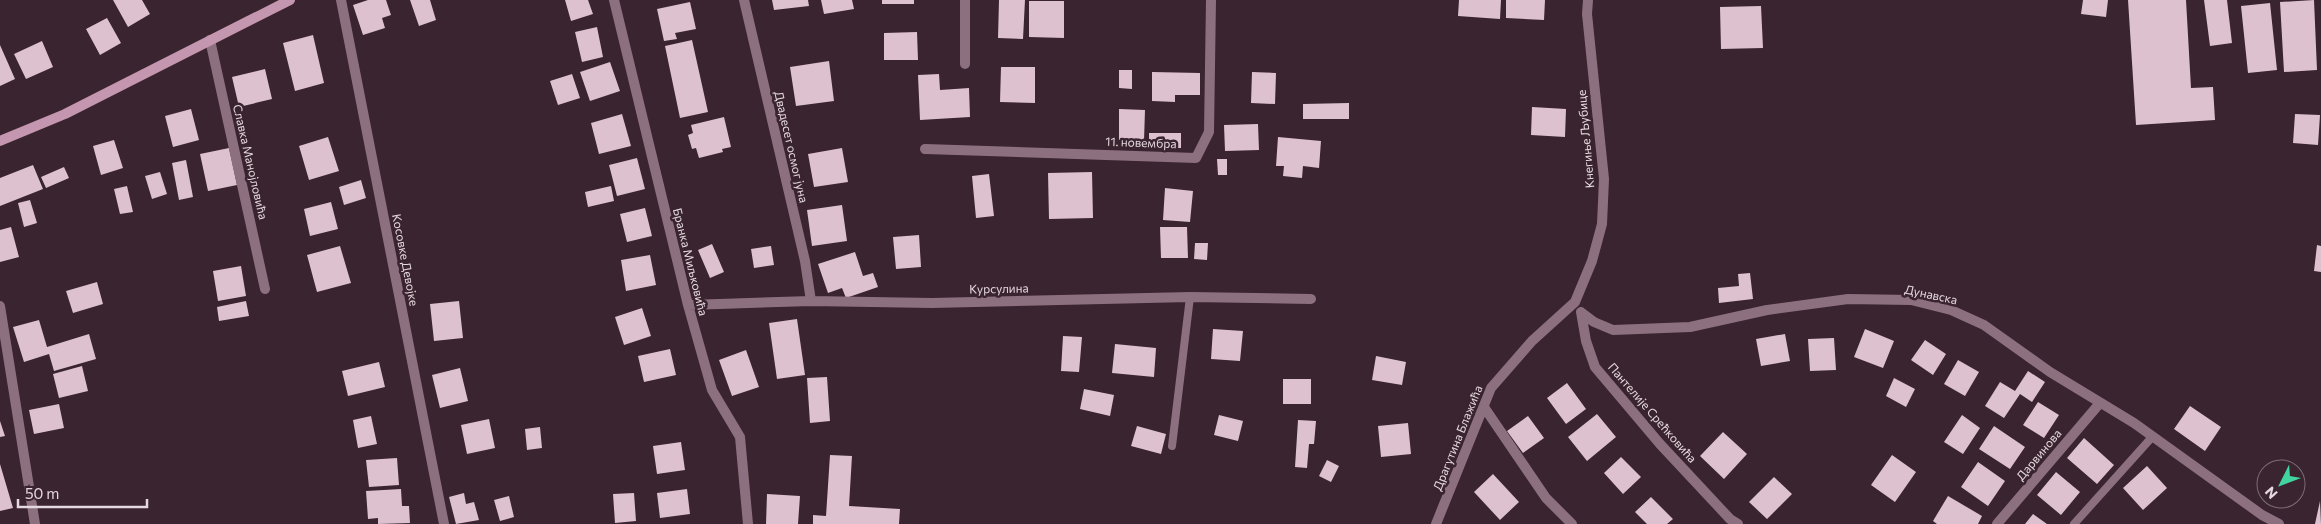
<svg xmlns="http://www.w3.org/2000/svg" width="2321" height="524" font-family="Commissioner,sans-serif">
<rect width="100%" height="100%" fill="#39242f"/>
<!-- building -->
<path fill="#ddc1cf" d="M113 0H142L150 14 128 27Z
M368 0H386L391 15 382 18 385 28 363 35 353 5Z
M410 0H430L436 20 419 26Z
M565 0H588L593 14 571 21Z
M772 0H808L809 6 774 10Z
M821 0H852L854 9 824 14Z
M882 0H914V4H882Z
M999 0H1025L1023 39 998 38Z
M1459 0H1501L1500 19 1458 16Z
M1506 0H1545L1544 20 1506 18Z
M2083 0H2108L2106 17 2081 14Z
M2128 0H2186L2191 88 2213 87 2215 120 2136 125Z
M2204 0H2227L2232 43 2210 46Z
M2314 0 2317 70 2284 72 2280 2Z
M1029 1H1064V38L1029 37Z
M690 2 696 29 675 33 677 39 664 41 657 9Z
M2270 3 2277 70 2248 73 2241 6Z
M1761 6 1763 48 1721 49 1720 7Z
M107 18 121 43 100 55 86 29Z
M597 27 603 57 582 62 575 32Z
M917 32 918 60H884V33Z
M313 35 324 83 295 91 283 43Z
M692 40 708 112 680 118 665 46Z
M42 41 53 67 26 79 14 54Z
M0 45 15 79 0 86Z
M829 61 834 101 796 106 790 67Z
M610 62 620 91 590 101 580 72Z
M1001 67H1035V103L1000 102Z
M265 69 272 99 239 107 232 77Z
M1119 70H1132V89L1119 88Z
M1152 72 1200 73V95H1175V102L1152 101Z
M1252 72 1276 73 1275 104 1251 103Z
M572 74 580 98 558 105 550 81Z
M939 74 940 90 969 88 970 117 920 120 918 75Z
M1349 103V119H1303V104Z
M1532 107 1566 109 1565 137 1531 135Z
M191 109 199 140 173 147 165 116Z
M1119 109 1145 110 1144 141 1119 140Z
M622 114 631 146 599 154 591 123Z
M2295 114 2320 115 2318 145 2293 143Z
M724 117 731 147 722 149 723 152 699 158 696 148 692 149 688 135 693 133 691 125Z
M1258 124 1259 150 1225 151 1224 125Z
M1149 133H1181V148H1149Z
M328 137 339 171 309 180 299 146Z
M1278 137 1321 141 1319 168 1303 166 1302 178 1283 176 1284 166H1276Z
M114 140 123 168 101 175 93 146Z
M229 148 237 185 208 191 200 154Z
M842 148 848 182 814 187 808 154Z
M637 158 645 189 617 196 609 165Z
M1217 159H1227V175H1218Z
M186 160 193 197 179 200 172 163Z
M33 165 43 189 0 206V178Z
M64 167 69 178 46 188 41 177Z
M160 172 167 194 152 199 145 176Z
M1092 172 1093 218 1049 219 1048 173Z
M989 174 994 216 976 218 972 176Z
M361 180 366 198 344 205 339 187Z
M127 186 133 212 120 214 114 189Z
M611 186 614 201 588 207 585 192Z
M1165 188 1193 191 1190 222 1163 220Z
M30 200 37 223 24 227 18 203Z
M331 202 338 229 310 236 304 209Z
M842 205 847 241 812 246 807 210Z
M645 208 652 236 627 242 620 214Z
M11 227 19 257 0 262V230Z
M1160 227H1187L1188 258H1161Z
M919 235 921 267 896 269 893 237Z
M1195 243H1208L1207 260 1194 259Z
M712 244 724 272 710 278 698 250Z
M2317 245 2321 246V272L2314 271Z
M340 246 351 283 317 292 307 255Z
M771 246 774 265 754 268 751 249Z
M855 252 863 276 873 273 878 287 846 298 842 288 828 293 818 264Z
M650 255 656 285 626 291 621 260Z
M241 266 246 296 218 301 213 271Z
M1750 273 1753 299 1719 303 1718 288 1739 286 1738 274Z
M97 282 103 304 73 313 66 291Z
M246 301 249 316 219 321 217 307Z
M459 301 463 338 434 341 430 304Z
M642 308 651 336 624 345 615 317Z
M797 319 805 375 777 379 769 323Z
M39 320 47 347 89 334 96 359 54 371 49 354 24 362 13 327Z
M1213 329 1243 331 1240 361 1211 359Z
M1865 329 1894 341 1883 368 1854 357Z
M1785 334 1790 361 1761 366 1756 339Z
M1063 336 1082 337 1079 372 1061 371Z
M1834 338 1836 370 1810 371 1808 339Z
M1925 340 1946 354 1933 375 1911 360Z
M1115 344 1156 348 1154 377 1112 373Z
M670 349 676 375 644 382 638 356Z
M746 350 759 387 732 396 719 360Z
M1376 356 1406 362 1402 385 1372 380Z
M1958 360 1979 372 1965 396 1944 384Z
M379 362 385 387 348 396 342 371Z
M82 366 88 391 59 398 53 374Z
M460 368 468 401 440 408 432 375Z
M2028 371 2045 382 2032 402 2020 394 2004 418 1985 406 2000 382 2015 391Z
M827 377 830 421 810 423 807 378Z
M1894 378 1915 389 1906 407 1886 396Z
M1283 379H1311V404H1283Z
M1567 383 1586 409 1566 424 1547 398Z
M1084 389 1114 395 1110 416 1080 409Z
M2038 402 2059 415 2044 438 2023 425Z
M59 404 64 428 34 434 29 410Z
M2190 406 2221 427 2205 451 2174 429Z
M1597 414 1616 437 1587 461 1568 437Z
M1219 415 1243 421 1238 441 1214 435Z
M1962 415 1980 428 1963 454 1944 442Z
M371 416 377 444 358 448 353 420Z
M1528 416 1544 438 1523 453 1507 431Z
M489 419 495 448 467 454 461 425Z
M1298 420 1316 421 1314 444H1309L1307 468 1295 467Z
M0 421 5 436 0 437Z
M1408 423 1411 454 1381 457 1378 426Z
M1137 426 1166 434 1161 454 1131 446Z
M1994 426 2025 447 2010 469 1979 449Z
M540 427 542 448 527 450 525 429Z
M1723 432 1747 454 1724 479 1700 456Z
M2084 438 2114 465 2097 484 2067 458Z
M681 442 685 470 657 474 653 446Z
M830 455 852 456 849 506 900 509 899 524H813V515L826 516Z
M1892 455 1916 472 1895 502 1871 485Z
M1621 457 1641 477 1623 494 1604 473Z
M397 458 399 485 369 487 366 460Z
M1327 460 1339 466 1331 482 1319 476Z
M1978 462 2005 481 1988 506 1961 487Z
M0 464 13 508 0 511Z
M2147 466 2167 488 2143 510 2123 488Z
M2056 472 2080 492 2061 515 2037 495Z
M1493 474 1519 502 1500 520 1474 492Z
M1774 477 1792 494 1767 519 1749 502Z
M401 489 402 506H409L410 523 378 524V518L368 519 366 491Z
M687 489 690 514 660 518 657 493Z
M464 493 466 504 474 502 479 520 456 524 449 497Z
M634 493 636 521 615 523 613 494Z
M767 494 800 496 798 524H766Z
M509 496 514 517 500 521 494 500Z
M1948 496 1982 516 1978 524H1937L1933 521Z
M1651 497 1673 519 1667 524H1647L1635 512Z
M2320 501 2321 524H2315Z
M2033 514 2047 524H2025Z"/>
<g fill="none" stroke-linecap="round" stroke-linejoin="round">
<!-- lane -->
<path stroke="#8d707f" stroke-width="8" d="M1172 446 1190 297
M2074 524 2153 436"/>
<!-- street -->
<path stroke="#8d707f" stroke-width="10" d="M341 0 444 524
M614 0 688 305 712 390 740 437 748 524
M744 0 805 261 811 301
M210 40 265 289
M965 64V0
M925 149 1196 158 1209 132 1211 0
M688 305 811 301 932 303 1190 297 1311 299
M0 306 35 524
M1581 312 1586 341 1595 367 1660 444 1730 519 1738 524
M1582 313 1594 322 1613 330 1690 327 1767 310 1848 299 1911 300 1951 310 1984 325 2050 372 2134 423 2262 515 2279 524
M1484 407 1546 498 1572 524
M1436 524 1491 388 1532 341 1575 302 1592 261 1602 224 1604 179 1587 14 1588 0
M1997 524 2100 403"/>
<!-- secondary -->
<path stroke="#c496af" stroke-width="10" d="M0 141 65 114 290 0"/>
</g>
<g text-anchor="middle" stroke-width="5" stroke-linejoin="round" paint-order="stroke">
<!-- street labels -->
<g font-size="12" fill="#e6d8df" stroke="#39242f">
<text transform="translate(1586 139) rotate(-95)" y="4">Кнегиње Љубице</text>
<text transform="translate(1141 143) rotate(2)" y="4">11. новембра</text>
<text transform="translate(791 147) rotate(77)" y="4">Двадесет осмог јуна</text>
<text transform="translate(250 162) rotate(77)" y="4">Славка Манојловића</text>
<text transform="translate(405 260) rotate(79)" y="4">Косовке Девојке</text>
<text transform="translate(690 262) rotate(76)" y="4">Бранка Миљковића</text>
<text transform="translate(999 289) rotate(-1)" y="4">Курсулина</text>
<text transform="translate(1931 295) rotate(12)" y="4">Дунавска</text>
<text transform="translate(1652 413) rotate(49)" y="4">Пантелије Срећковића</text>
<text transform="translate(1458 438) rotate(-68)" y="4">Драгутина Блажића</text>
<text transform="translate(2039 455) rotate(-50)" y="4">Дарвинова</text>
</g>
</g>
<!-- north arrow -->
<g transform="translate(2281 484) rotate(228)"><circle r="24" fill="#39242f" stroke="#7e6c75"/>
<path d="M0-4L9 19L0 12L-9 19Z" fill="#41d4a1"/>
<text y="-8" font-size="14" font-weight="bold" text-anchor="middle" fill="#e6d8df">N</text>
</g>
<!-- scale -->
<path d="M18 499v8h129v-8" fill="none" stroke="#e6d8df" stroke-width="2.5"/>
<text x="25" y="499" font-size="15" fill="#e6d8df" stroke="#39242f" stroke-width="4" paint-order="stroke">50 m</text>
</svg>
